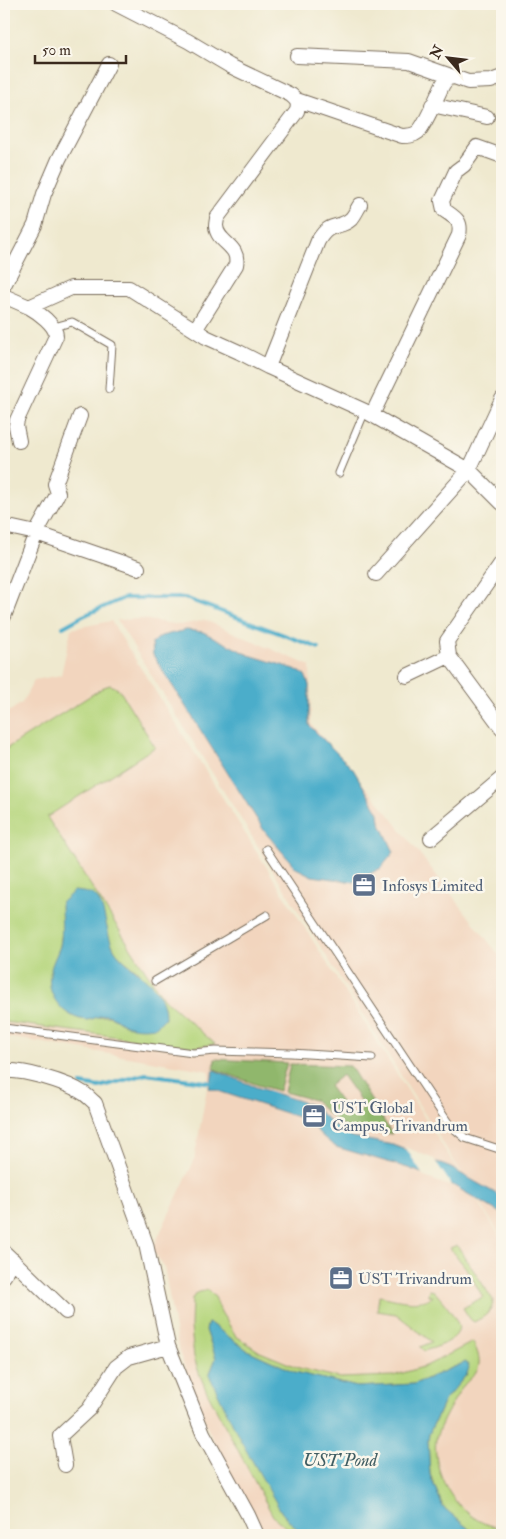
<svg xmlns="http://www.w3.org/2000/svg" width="506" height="1539" font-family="'IM FELL Double Pica',serif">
<rect width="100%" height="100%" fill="#fbf7ec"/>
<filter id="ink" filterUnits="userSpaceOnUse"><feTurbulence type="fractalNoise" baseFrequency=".02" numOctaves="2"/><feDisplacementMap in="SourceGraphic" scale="10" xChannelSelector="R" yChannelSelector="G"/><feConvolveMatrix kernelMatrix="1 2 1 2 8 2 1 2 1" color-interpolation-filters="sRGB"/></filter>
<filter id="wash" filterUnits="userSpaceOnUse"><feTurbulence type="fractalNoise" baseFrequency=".0096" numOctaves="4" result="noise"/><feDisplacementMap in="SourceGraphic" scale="20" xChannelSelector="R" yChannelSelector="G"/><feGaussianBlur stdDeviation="1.12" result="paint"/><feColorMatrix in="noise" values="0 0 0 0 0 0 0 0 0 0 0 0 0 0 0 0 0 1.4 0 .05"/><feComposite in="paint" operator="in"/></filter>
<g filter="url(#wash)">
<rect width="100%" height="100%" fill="#efe9cf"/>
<!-- built -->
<path fill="#f2d5be" d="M142 619 180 625 205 620 310 666 311 724 387 812 502 959V1238L117 620Z
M111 621 502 1240V1535H262L209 1432 179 1352 164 1266 152 1250 194 1161 210 1071 33 1041 4 1037V715L22 703 34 680 61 675 71 629Z"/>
<!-- green -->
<path fill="#b6d67d" stroke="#78804e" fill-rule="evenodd" d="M110 685 115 687 120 691 155 747 47 817 163 998 215 1044 194 1047 4 1022V750L104 687ZM62 903 101 907C104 921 108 936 114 949 120 959 132 966 140 973L125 1025C110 1014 106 1014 88 1020L50 973 60 946 62 931Z
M457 1245 493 1300C493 1312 484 1317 474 1322L470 1319 463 1308 483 1297 466 1268 450 1248Z
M208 1290 215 1297 221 1312 236 1336 260 1352 299 1368 340 1378 393 1376 426 1366 473 1342C476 1349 480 1356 479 1364 478 1374 470 1378 464 1385 456 1396 438 1427 436 1439 433 1462 444 1490 460 1506 473 1518 483 1526 502 1527V1535H476L443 1507 430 1474 428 1441 429 1434 444 1401 467 1374 466 1362 414 1384 357 1387 295 1372 247 1350 211 1324 208 1323 206 1330 216 1358 210 1373 282 1513 303 1535H294L273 1516 206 1390 199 1373 194 1357 191 1327 192 1299 196 1293Z
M429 1290 434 1291C440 1298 455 1315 458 1324 460 1329 457 1335 453 1338 446 1345 433 1348 424 1351L420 1347 432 1342 396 1314 377 1311 379 1296C397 1299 417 1307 433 1296L428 1295Z"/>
<!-- forest -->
<path fill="#90b76c" stroke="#667045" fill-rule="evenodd" d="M215 1059 287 1063 279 1091 258 1085 214 1069Z
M290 1064 350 1066 392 1134 349 1129 337 1122 314 1100 284 1092ZM342 1075 365 1107 352 1117 329 1086Z"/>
<!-- water -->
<path fill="#4badca" stroke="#436c74" d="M186 630 203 632 249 655 295 669 305 675 309 685V725L353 769 379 813 380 822 394 852 381 868 354 882 312 876 296 868 265 832 153 655 152 643 161 636Z
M74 891C82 892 91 892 96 897 106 907 106 938 116 952 134 974 166 985 165 1018L156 1027C146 1028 136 1029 126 1025 118 1022 114 1015 105 1015 99 1015 93 1020 87 1020 65 1019 46 996 50 975 51 964 57 955 60 946 63 932 61 917 61 903Z
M214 1070 256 1087 312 1105 335 1126 352 1137 393 1145 451 1168 502 1197V1214L451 1184 408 1168 336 1147C322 1138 313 1124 298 1117L209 1088Z
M208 1323 211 1324 247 1350 295 1372 357 1387 414 1384 466 1362 469 1367 467 1374 444 1401 429 1434 428 1441 430 1475 443 1507 476 1535H480H303L282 1513 241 1441 210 1377V1373L216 1358 206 1330Z"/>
<!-- pier -->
<path fill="#efe9cf" d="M405 1147 434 1159 453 1187 424 1177Z"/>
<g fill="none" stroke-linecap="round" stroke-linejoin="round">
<!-- stream -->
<path stroke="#4badca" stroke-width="4" d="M63 627 83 616 124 598H185L319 648
M81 1084 99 1087 146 1074 213 1083"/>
</g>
</g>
<g filter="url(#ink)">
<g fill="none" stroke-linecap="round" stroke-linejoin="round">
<defs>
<path id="service" d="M54 327 72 322 112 345 109 389
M339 473 365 411
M266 849 449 1124 465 1138 502 1150
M155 981 267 915
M4 1028 193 1053 215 1051 291 1053 372 1058"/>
<path id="minor" d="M116 4 188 41 230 66 291 95C297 100 299 103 297 111L217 218C217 220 216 223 216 226 217 243 240 245 236 265L195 330
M297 56 409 61 454 77
M297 100 402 136C408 136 413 136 418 132 426 124 437 96 443 84L448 78 454 77 468 82 491 81 502 77
M432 105 487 117
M4 285 35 225 44 194 59 159 109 64
M4 296 29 307 71 288H129L206 337 239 352 268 367 365 411 469 470 502 503
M268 367 318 241C330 220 339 230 351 219 355 215 357 209 360 205
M372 415 459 235C462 220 455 218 444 210L442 201 456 171 464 165 477 147 502 156
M19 441 16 426 17 420 56 336C56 325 38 312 29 307
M4 526 36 533 138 568
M502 562 447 641 449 656 502 728
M376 574 469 470 502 399
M4 616 36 533 56 497 58 493 55 484 80 416
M407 676 449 656
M431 838 502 778
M4 1071C22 1069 67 1082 83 1093 87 1095 91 1100 95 1103L146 1244 168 1346 203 1433 248 1515 257 1535
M4 1252 66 1312
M4 1276 13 1260
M65 1465 60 1436 89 1409 116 1367 129 1357 168 1346"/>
</defs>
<!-- service casing -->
<use href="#service" stroke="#7a6d5c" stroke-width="9"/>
<!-- minor casing -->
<use href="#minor" stroke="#7a6d5c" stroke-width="16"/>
<!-- service -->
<use href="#service" stroke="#fff" stroke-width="7"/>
<!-- minor -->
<use href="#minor" stroke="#fff" stroke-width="14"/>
</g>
</g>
<!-- icons -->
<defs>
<symbol id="office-square" viewBox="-11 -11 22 22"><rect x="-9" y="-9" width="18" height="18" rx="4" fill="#5c6f8a" stroke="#fbf7ec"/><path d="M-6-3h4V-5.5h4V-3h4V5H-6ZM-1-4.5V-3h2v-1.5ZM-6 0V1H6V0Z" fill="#fff"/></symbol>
</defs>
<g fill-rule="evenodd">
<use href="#office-square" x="350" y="871" width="28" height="28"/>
<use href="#office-square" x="300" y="1102" width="28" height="28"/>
<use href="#office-square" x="327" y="1264" width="28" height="28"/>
</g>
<g text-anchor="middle" stroke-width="5" stroke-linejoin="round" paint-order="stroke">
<!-- service labels -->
<g font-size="16" fill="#4e5e75" stroke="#fbf7ec" text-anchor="start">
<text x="382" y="891">Infosys Limited</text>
<text x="332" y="1113">UST Global<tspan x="332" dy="18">Campus, Trivandrum</tspan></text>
<text x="358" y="1284">UST Trivandrum</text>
</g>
<!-- water labels -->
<g font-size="18" font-style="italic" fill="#415e63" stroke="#fbf7ec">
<text x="340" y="1466">UST Pond</text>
</g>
</g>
<!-- margin -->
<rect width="506" height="1539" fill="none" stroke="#fbf7ec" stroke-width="20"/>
<!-- north arrow -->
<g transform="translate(448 58) rotate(298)" stroke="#fbf7ec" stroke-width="4" paint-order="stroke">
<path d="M0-4L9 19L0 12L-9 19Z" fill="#3b2a1e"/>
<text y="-8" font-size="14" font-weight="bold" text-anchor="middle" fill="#3b2a1e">N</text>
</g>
<!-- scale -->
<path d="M35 55v8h91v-8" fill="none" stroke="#3b2a1e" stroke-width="2.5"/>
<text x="42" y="55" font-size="15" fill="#3b2a1e" stroke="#fbf7ec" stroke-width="4" paint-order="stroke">50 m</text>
</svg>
